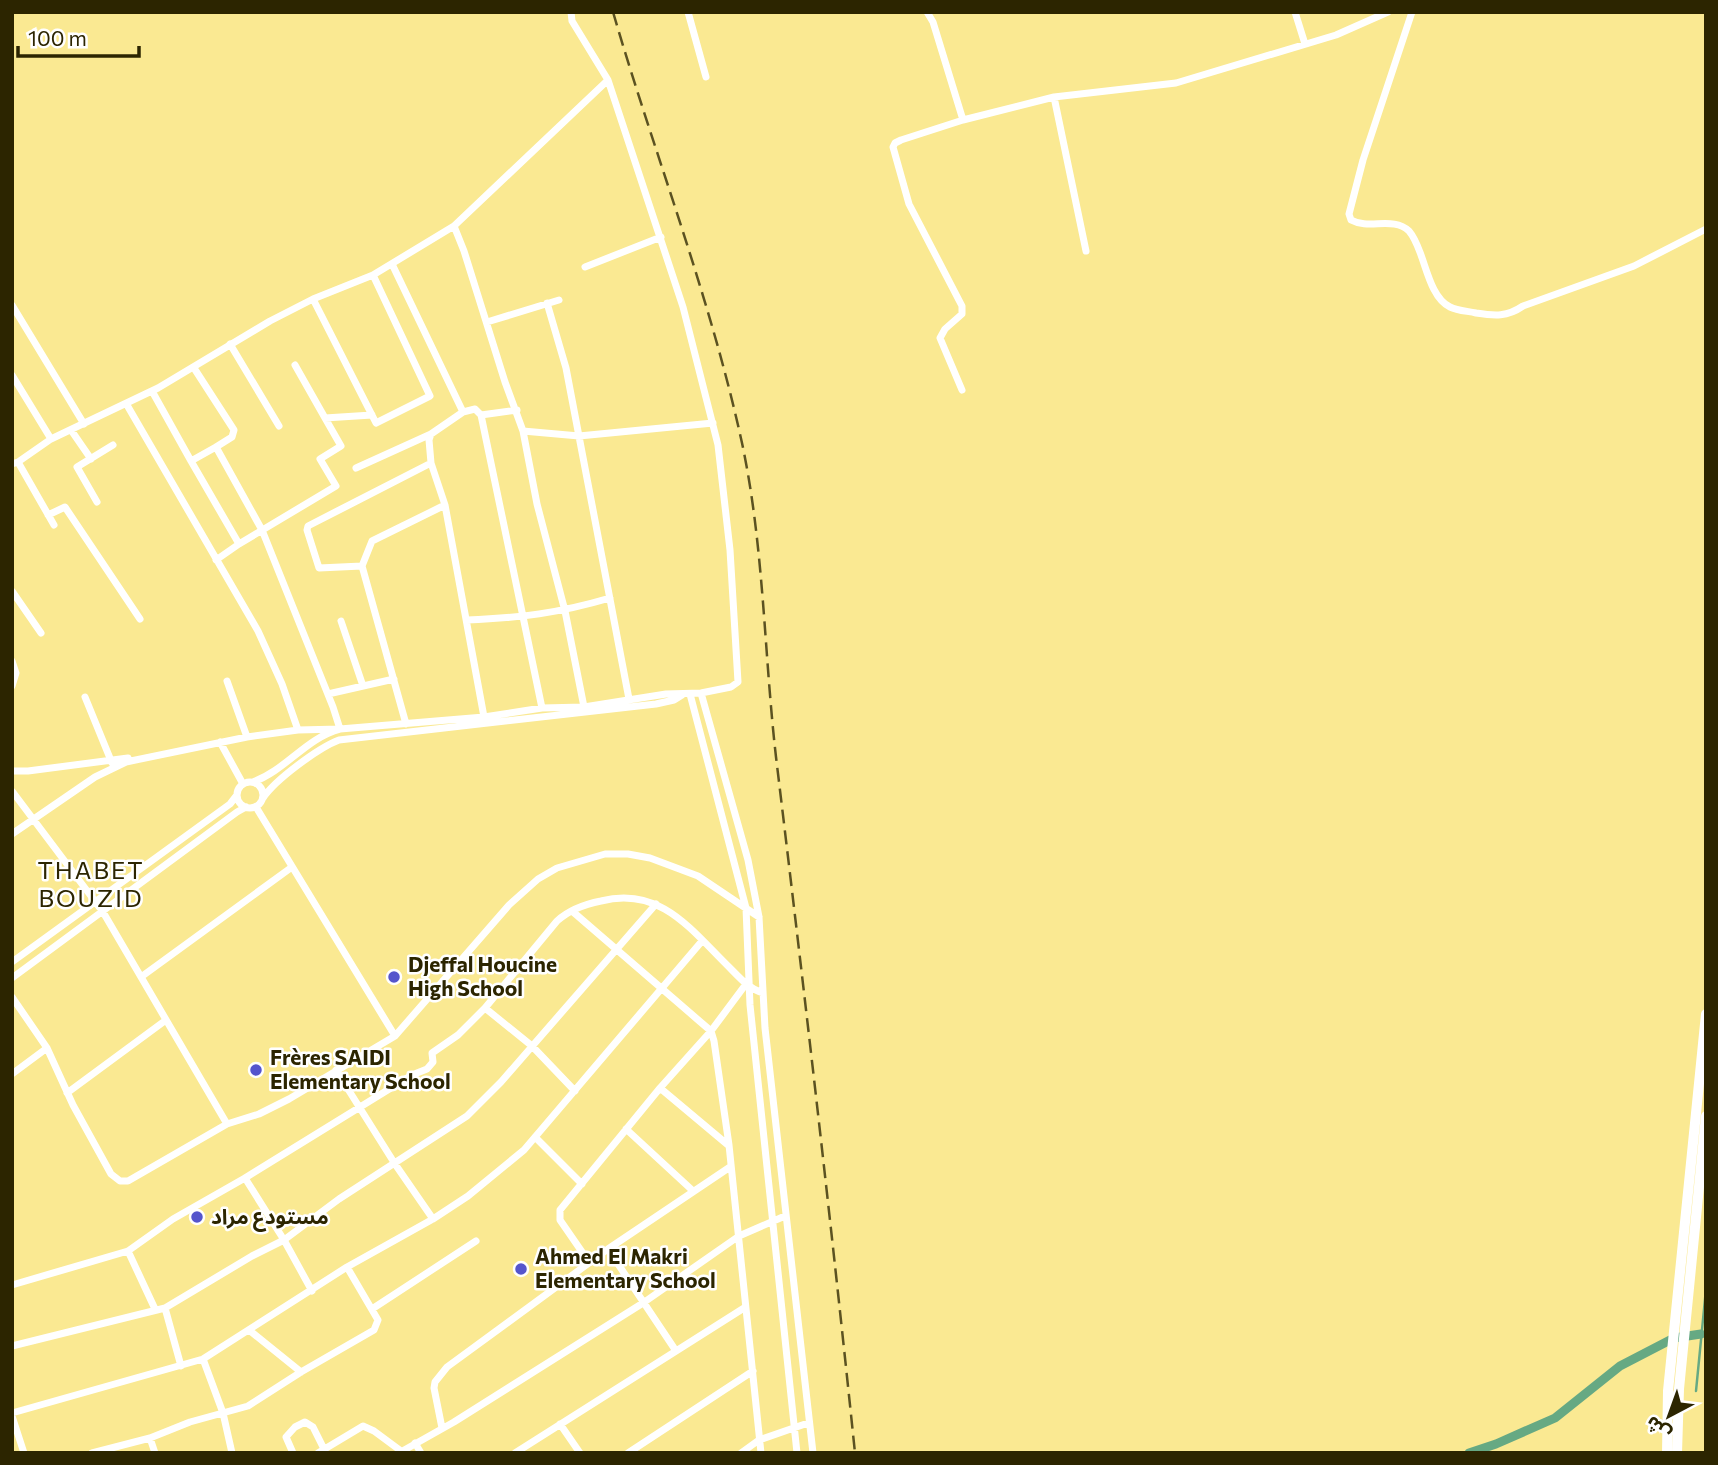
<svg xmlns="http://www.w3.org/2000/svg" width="1718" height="1465" font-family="Commissioner,'Noto Sans Arabic',sans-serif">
<rect width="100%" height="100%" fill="#fae992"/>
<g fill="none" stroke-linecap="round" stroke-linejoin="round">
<!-- stream -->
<path stroke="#66a983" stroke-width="2.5" d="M1696 1391 1706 1289"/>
<!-- canal -->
<path stroke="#66a983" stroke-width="9" d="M1469 1453 1496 1444 1555 1418 1620 1366 1674 1338 1701 1334"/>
<!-- minor -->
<path stroke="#fff" stroke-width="7" d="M688 12 706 77
M927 12 933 22 963 120 1054 97 1176 83 1336 35 1388 12
M1295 12 1305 44
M1412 12 1363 160 1349 214 1351 220C1369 230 1393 216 1409 231 1415 238 1418 247 1421 255 1427 271 1433 299 1450 307 1458 311 1468 311 1476 313 1495 316 1507 317 1523 306L1634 266 1706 229
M1054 97 1086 251
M454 226 464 251 505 382 523 431 537 504 565 611 584 707
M392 264 463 412 475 409 481 415 542 708
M585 267 661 237
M313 299 376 423 430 396 373 275
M547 303 566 368 629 699
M12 305 84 424
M487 322 559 300
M230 344 279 426
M295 365 325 418 372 415
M194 368 234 430 232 437 216 447
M12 375 51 439
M962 390 940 338 945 329 962 314V306L909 204 893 147 895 143 901 140 963 120
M127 405 258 631 282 684 298 730
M463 412 431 434 429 440 431 463 445 505 484 717
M481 415 517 410
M71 430 91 459
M523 431 579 436 713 423
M191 461 239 544 216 560
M18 462 54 525
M431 463 308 526 307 530 319 568 362 566 372 541 445 505
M12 464 18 462 51 439 158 388 270 321 313 299 373 275 454 226 608 80 572 21 571 12
M356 468 431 434
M97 502 77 467 113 445
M48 515 65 507 140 619
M239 544 336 486 320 459 341 446 325 418
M362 566 406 724
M12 591 41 633
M467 620C520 618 559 613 610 598
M341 621 363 686
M12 661 16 673 12 686
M227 681 247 737
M701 693 748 860 759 917 765 1028 813 1453
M328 694 394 679
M690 694 746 908 750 1005 797 1453
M85 697 112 763
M220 742 243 784
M12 771H28L128 758
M237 795a13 13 0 1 1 26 0a13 13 0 1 1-26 0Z
M253 782C286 770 306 738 340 729L484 717 542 708 584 707 666 694 701 693 731 687 738 682 730 550 718 445 683 307 608 80
M12 791 103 912 227 1124
M263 798C275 780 318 748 339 740L656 704 674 700 682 695
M256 807 395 1036
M12 834 95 777 126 762 247 737 298 730 340 729 333 707 262 530 216 447 191 461 152 391
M572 911 697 1019 711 1031 714 1041 729 1145 761 1453
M12 962 230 804 237 795
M141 977 292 867
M12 978 237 812 246 807
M12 997 47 1048 73 1105 111 1174 120 1181H128L227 1124 259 1114 289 1099 395 1036 509 905 538 879 557 868 605 854H628L650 858 698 876 759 917
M485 1008 532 1046 575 1091
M336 1070 395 1164 433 1219
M12 1074 47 1048
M660 1088 728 1145
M67 1093 166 1020
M626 1129 692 1190
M535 1137 582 1184
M245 1178 284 1240 312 1291
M608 1249 676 1351
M128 1251 155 1309
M589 1262 560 1220V1210L660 1088 711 1031 746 984
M12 1285 128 1251 173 1219 245 1178 412 1075 427 1069 433 1062 432 1053 458 1035 485 1008 557 921C569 910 586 904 601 901 661 886 691 930 729 967 740 978 748 988 763 993
M165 1308 181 1366
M372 1309 476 1241
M249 1330 301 1372
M12 1346 165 1308 252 1256 284 1240 339 1199 467 1116 501 1082 656 904
M203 1359 223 1413 232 1453
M12 1413 203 1359 347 1267 433 1219 468 1196 524 1150 702 941
M12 1416 24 1453
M560 1424 580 1453
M442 1428 434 1388 435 1382 447 1367 608 1249 730 1167
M150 1438 155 1453
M415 1443 421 1453
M92 1453 150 1438 190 1422 248 1406 301 1372 374 1330 378 1320 347 1267
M293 1453 286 1437 295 1427 305 1422 313 1427 324 1449
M318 1453 363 1426 374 1431 401 1451
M399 1453 454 1422 643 1303 739 1236 785 1216
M515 1453 744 1308
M628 1453 753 1371
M741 1453 759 1440 808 1423"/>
<!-- primary -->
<path stroke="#fff" stroke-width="10" d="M1667 1453 1668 1391 1706 1014
M1677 1453 1679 1389 1706 1116"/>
<!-- rail -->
<path stroke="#5b5221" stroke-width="2.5" stroke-dasharray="14 7" stroke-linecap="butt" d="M613 12C655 156 710 296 742 443 764 546 764 653 776 757 804 989 831 1221 855 1453"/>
</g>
<!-- markers -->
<g fill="#55c" stroke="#fff" stroke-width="2.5">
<circle cx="394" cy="977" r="7"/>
<circle cx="256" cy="1070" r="7"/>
<circle cx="197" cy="1217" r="7"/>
<circle cx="521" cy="1269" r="7"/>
</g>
<g text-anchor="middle" stroke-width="5" stroke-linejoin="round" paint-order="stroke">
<!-- poi labels -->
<g font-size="21" font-weight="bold" fill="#2c2500" stroke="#fff" text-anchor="start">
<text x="408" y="972">Djeffal Houcine<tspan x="408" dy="24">High School</tspan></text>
<text x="270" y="1065">Frères SAIDI<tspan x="270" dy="24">Elementary School</tspan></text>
<text x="211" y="1224">مستودع مراد</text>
<text x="535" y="1264">Ahmed El Makri<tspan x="535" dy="24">Elementary School</tspan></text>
</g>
<!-- quarter labels -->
<g font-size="24" letter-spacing="2" fill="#2c2500" stroke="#fff">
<text x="91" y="879">THABET<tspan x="91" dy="28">BOUZID</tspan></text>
</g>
</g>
<!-- border -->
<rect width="1718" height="1465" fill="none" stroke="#2c2500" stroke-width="28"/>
<!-- north arrow -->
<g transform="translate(1669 1416) rotate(221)" stroke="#ffffff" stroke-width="5" paint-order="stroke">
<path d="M0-5L12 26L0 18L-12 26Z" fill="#2c2500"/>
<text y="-10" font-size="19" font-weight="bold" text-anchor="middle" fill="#2c2500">ش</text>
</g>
<!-- scale -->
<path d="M18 46v10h121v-10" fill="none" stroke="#2c2500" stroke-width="3.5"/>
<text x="28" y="46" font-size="21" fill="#2c2500" stroke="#ffffff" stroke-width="5" paint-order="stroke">100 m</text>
</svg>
